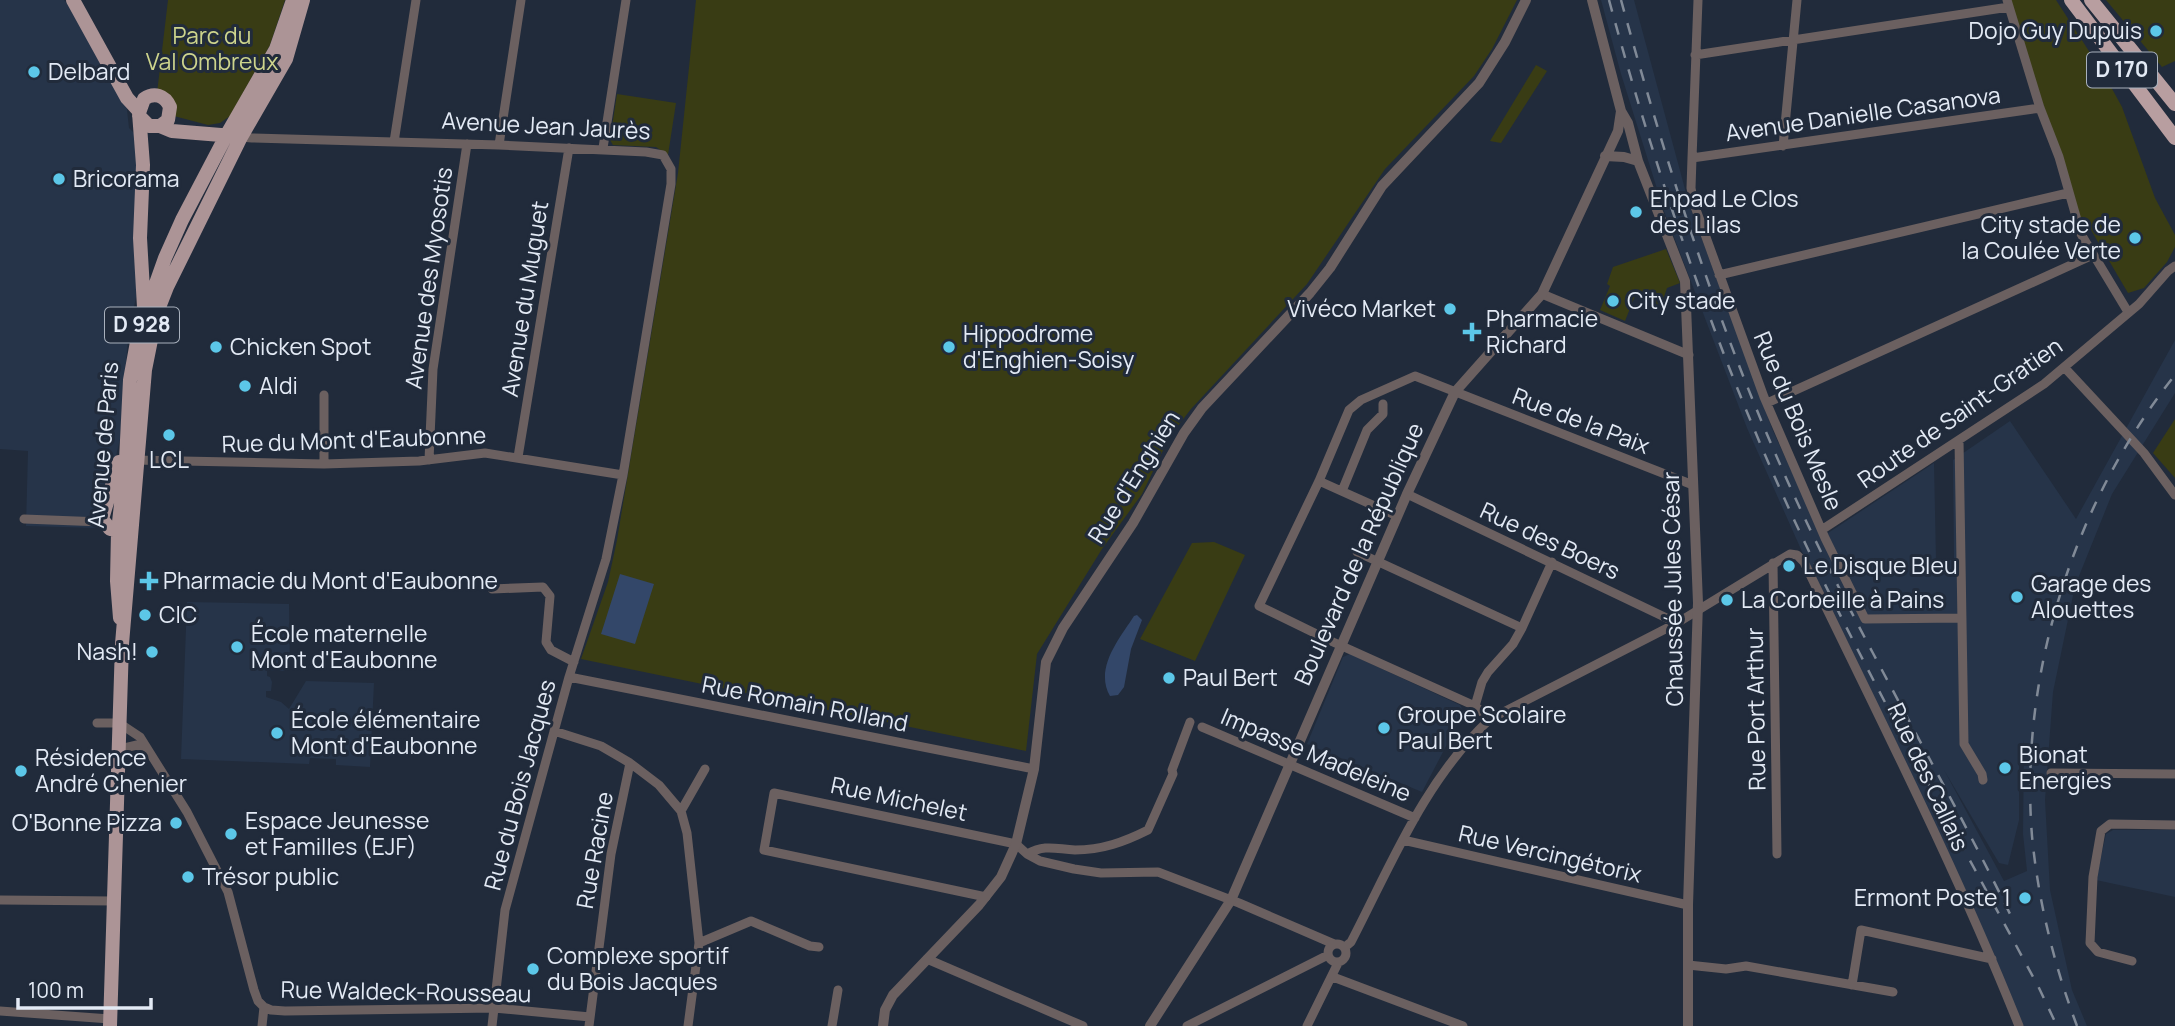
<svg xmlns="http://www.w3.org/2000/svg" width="2175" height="1026" font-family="Manrope,sans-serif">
<rect width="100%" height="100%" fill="#212b3b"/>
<!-- built -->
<path fill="#263449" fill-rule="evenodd" d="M0 0H64L73 10 126 101 129 128 137 136 136 297 128 338 120 439 99 528 26 526 28 451 0 449Z
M1601 0H1634L1689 204 1773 431 1822 537 1934 463 1936 560H1954L1953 460 2010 421 2076 519 2175 340V393L2112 494 2075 586 2053 692 2045 800 2050 890 2072 990 2087 1026H2023L1907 764 1828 610 1747 428 1664 211 1621 74ZM2024 740 2023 834 2027 871 2004 881 1944 770 1999 863 2008 865 2019 820V757L2022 755Z
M187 602 289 604 290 667H285V671L267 670V676L270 677 272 682 271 691H266V697L281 702 289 709 306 681 374 683 370 767 336 765V759L310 758 309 764 181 759Z
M1350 654 1460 705 1464 712 1422 792 1307 744 1343 657Z
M2113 830H2175V897L2096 880 2106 834Z"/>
<!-- green -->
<path fill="#393c14" d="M168 0H285L270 45 230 116 220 123 208 125 174 116 157 93Z
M696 0H1517L1492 49 1474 76 1385 169 1307 284 1191 409 1170 436 1142 494 1102 549 1037 654 1026 751 581 659 608 582 617 540 678 173Z
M2010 0H2056L2105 76 2122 107 2155 198 2175 235V247L2167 262 2144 288 2128 293 2091 230 2084 233Z
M2106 0H2175V61L2162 67Z
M1536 65 1547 71 1501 143 1490 141Z
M617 94 676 103 668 155 656 147 613 145 610 140Z
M1666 249 1680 283 1667 288 1661 306 1635 296 1625 321 1600 310 1610 286 1607 284 1613 267Z
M2175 419V478L2153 453Z
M1214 542 1245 555 1195 661 1140 639 1192 543Z"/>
<!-- water -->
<path fill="#334769" d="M620 574 654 584 635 644 601 634Z
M1137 615 1142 620 1131 649 1124 687 1118 695 1110 696C1094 668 1120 638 1134 616Z"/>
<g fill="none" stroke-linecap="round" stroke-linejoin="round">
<!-- minor -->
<path stroke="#6b6060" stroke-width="9" d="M1698 0 1692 158 1691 188 1694 204 1764 397 1825 538 1865 619 1962 618
M2007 0 2040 108 2059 157 2081 234 2128 312
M1695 55 2009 7
M241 135V137L252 138 499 145 646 152 663 155 671 169V184L623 475 606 559 569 677 505 910 492 1026
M394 142 416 0
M499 145 521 0
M1783 146 1797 0
M603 148 626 0
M1692 158 2040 108
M1719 275 2068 193
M1542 294 1689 355
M2064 367 2144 453 2175 495
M324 395V464
M1767 403 2093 255
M1959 440 1964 744 1982 774 1983 780
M518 457 569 148
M134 460 324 464 419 461 485 453 623 475
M429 460 433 369 467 144
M1319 481 1397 516
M1342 491 1367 430 1383 414V404
M1407 494 1677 623
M24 519 102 522
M1823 529 2044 384 2139 304 2168 271 2175 266
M1357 552 1522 628
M1773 563 1777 854
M492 589 543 587 550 596 546 642 551 650 574 662
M569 677 1034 769
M1475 706 1482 682 1488 672 1513 644 1522 628 1552 562
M1490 719 1475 706 1333 642 1259 606 1319 481 1349 410 1361 400 1415 376 1693 485
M97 723H119L140 737 187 812 228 892 254 990 258 1001 264 1007
M1202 727 1415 818
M554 731 601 746 630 763 659 785 681 811 687 833 699 943 688 1026
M120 749 137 745 146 750
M2051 773 2175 774
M681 811 705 769
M1403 840 1688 905
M1027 854C1046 844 1055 849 1075 850 1102 850 1124 842 1148 830L1173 774 1172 770 1190 722
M986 897 764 850 774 793 1016 844 1027 854 1040 861 1074 869 1101 873 1158 872 1239 903 1334 944
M0 900 114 901
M699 943 751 921 810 946 819 947
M1328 953a9 9 0 1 1 18 0a9 9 0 1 1-18 0Z
M1345 947 1351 942C1392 863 1424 781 1490 719L1677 623 1790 554 1797 555 1804 562C1878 715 1956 868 2019 1026
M927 959 1083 1026
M2132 961 2098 952 2090 943 2093 877 2101 831 2110 824 2175 825
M1688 965 1726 969 1746 966 1893 992
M1333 977 1463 1026
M1852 985 1861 930 1992 959
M264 1007 271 1010 285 1011 494 1008 590 1017
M0 1011 110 1019
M262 1026 264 1007
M589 1026 611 854 630 763
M832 1026 838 990
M1187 1026 1328 955
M1307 1026 1338 963"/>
<!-- tertiary -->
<path stroke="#6b6060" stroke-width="10" d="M1592 0 1621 111 1628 123 1638 161 1685 281 1698 603 1688 905V1026
M1605 156 1624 157 1638 161
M883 1026 885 1010 893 995 979 905 1001 877 1016 844 1034 769 1046 662 1063 628 1133 523 1184 433 1202 408 1310 293 1330 268 1382 186 1479 83 1505 42 1526 0
M1150 1026 1231 900 1407 494 1455 392 1542 294 1618 131 1621 111"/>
<!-- primary -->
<path stroke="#ac9496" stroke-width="14" d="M73 0 127 98 139 111
M139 116 149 126H160L168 120 170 107C165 95 154 92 144 99L139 113 143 165 140 238 144 307
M160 126 172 131 233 136
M119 462 102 519 110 529 125 530
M120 618 117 581 118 531 126 460 130 380 139 331 165 258 182 220 226 136 276 49 293 0
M110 1026 122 644 145 370 156 315 167 287 241 137 286 59 303 0"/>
<!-- trunk -->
<path stroke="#b89ea0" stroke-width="14" d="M2071 0 2175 138
M2091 0 2175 104"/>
<!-- rail -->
<path stroke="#818a97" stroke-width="2.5" stroke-dasharray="12 12" stroke-linecap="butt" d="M1609 0C1658 180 1718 357 1797 526 1871 684 1957 835 2039 988L2057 1026
M1621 0C1670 178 1727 356 1807 523 1871 657 1947 785 2012 918
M2077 1026C2054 965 2038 900 2032 836 2019 674 2074 502 2175 375"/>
</g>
<!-- markers -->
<g fill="#5cc7e8" stroke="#212b3b" stroke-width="2.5">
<circle cx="2156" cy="31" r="7"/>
<circle cx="34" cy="72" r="7"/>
<circle cx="59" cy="179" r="7"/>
<circle cx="1636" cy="212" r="7"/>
<circle cx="2135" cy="238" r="7"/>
<circle cx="1613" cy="301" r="7"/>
<circle cx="1450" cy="309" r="7"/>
<path d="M1468.5 321.5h7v7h7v7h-7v7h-7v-7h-7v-7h7z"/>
<circle cx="216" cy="347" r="7"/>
<circle cx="949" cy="347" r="7"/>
<circle cx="245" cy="386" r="7"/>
<circle cx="169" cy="435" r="7"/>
<circle cx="1789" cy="566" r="7"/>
<path d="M145.5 570.5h7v7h7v7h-7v7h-7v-7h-7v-7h7z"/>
<circle cx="2017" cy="597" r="7"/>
<circle cx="1727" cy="600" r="7"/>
<circle cx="145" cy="615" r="7"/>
<circle cx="237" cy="647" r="7"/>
<circle cx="152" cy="652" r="7"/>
<circle cx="1169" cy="678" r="7"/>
<circle cx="1384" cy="728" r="7"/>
<circle cx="277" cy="733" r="7"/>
<circle cx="2005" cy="768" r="7"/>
<circle cx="21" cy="771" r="7"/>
<circle cx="176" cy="823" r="7"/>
<circle cx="231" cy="834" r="7"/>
<circle cx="188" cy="877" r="7"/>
<circle cx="2025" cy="898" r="7"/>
<circle cx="533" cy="969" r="7"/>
</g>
<g text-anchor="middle" stroke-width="6" stroke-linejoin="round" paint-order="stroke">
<!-- shield labels -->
<g fill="#212b3b" stroke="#a9b1bd" stroke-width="2">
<rect x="2087" y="52.5" width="70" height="35" rx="5"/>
<rect x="105" y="307.5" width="74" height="35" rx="5"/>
</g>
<g font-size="21" font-weight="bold" fill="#e3eaf5">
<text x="2122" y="77">D 170</text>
<text x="142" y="332">D 928</text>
</g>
<!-- poi labels -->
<g font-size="23" fill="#e3eaf5" stroke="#212b3b" text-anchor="start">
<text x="2142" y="39" text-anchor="end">Dojo Guy Dupuis</text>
<text x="48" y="80">Delbard</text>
<text x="73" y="187">Bricorama</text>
<text x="1650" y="207">Ehpad Le Clos<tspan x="1650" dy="26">des Lilas</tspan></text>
<text x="2121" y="233" text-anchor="end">City stade de<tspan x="2121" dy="26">la Coulée Verte</tspan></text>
<text x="1627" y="309">City stade</text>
<text x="1436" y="317" text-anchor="end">Vivéco Market</text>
<text x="1486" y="327">Pharmacie<tspan x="1486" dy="26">Richard</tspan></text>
<text x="963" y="342">Hippodrome<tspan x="963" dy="26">d'Enghien-Soisy</tspan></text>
<text x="230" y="355">Chicken Spot</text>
<text x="259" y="394">Aldi</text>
<text x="169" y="468" text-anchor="middle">LCL</text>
<text x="1803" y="574">Le Disque Bleu</text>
<text x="163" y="589">Pharmacie du Mont d'Eaubonne</text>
<text x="2031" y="592">Garage des<tspan x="2031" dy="26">Alouettes</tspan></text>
<text x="1741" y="608">La Corbeille à Pains</text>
<text x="159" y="623">CIC</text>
<text x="251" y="642">École maternelle<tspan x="251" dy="26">Mont d'Eaubonne</tspan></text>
<text x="138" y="660" text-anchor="end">Nash!</text>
<text x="1183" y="686">Paul Bert</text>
<text x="1398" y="723">Groupe Scolaire<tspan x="1398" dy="26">Paul Bert</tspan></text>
<text x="291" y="728">École élémentaire<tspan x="291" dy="26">Mont d'Eaubonne</tspan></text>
<text x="2019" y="763">Bionat<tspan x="2019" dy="26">Energies</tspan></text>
<text x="35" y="766">Résidence<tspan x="35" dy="26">André Chenier</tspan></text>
<text x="245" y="829">Espace Jeunesse<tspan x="245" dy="26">et Familles (EJF)</tspan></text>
<text x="162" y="831" text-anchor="end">O'Bonne Pizza</text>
<text x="202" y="885">Trésor public</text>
<text x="2011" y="906" text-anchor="end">Ermont Poste 1</text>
<text x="547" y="964">Complexe sportif<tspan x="547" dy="26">du Bois Jacques</tspan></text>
</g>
<!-- park labels -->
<g font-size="23" fill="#cdd48c" stroke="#212b3b">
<text x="212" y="44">Parc du<tspan x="212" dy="26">Val Ombreux</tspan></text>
</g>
<!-- street labels -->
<g font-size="23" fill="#e3eaf5" stroke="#212b3b">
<text transform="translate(1863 114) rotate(-8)" y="8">Avenue Danielle Casanova</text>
<text transform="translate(546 126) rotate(3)" y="8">Avenue Jean Jaurès</text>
<text transform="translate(429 278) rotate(-82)" y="8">Avenue des Myosotis</text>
<text transform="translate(525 299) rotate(-81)" y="8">Avenue du Muguet</text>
<text transform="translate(1960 413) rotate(-35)" y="8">Route de Saint-Gratien</text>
<text transform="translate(1581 421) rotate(21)" y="8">Rue de la Paix</text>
<text transform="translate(1798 421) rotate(67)" y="8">Rue du Bois Mesle</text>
<text transform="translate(354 440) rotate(-2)" y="8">Rue du Mont d'Eaubonne</text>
<text transform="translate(103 445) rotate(-85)" y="8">Avenue de Paris</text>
<text transform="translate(1134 477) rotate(-58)" y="8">Rue d'Enghien</text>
<text transform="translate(1550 541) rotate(25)" y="8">Rue des Boers</text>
<text transform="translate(1359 554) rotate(-66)" y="8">Boulevard de la République</text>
<text transform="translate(1673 589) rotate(-91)" y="8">Chaussée Jules César</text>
<text transform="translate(805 704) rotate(11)" y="8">Rue Romain Rolland</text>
<text transform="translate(1756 709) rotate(-91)" y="8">Rue Port Arthur</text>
<text transform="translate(1316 755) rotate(23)" y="8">Impasse Madeleine</text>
<text transform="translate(1928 777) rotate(65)" y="8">Rue des Callais</text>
<text transform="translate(520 785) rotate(-75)" y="8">Rue du Bois Jacques</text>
<text transform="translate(899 799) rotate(12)" y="8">Rue Michelet</text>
<text transform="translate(595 850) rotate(-80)" y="8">Rue Racine</text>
<text transform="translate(1550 854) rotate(13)" y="8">Rue Vercingétorix</text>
<text transform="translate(406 992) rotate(1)" y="8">Rue Waldeck-Rousseau</text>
</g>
</g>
<!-- scale -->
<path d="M18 998v10h133v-10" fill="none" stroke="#e3eaf5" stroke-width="3.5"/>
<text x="28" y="998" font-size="21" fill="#e3eaf5" stroke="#212b3b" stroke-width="5" paint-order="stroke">100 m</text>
</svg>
